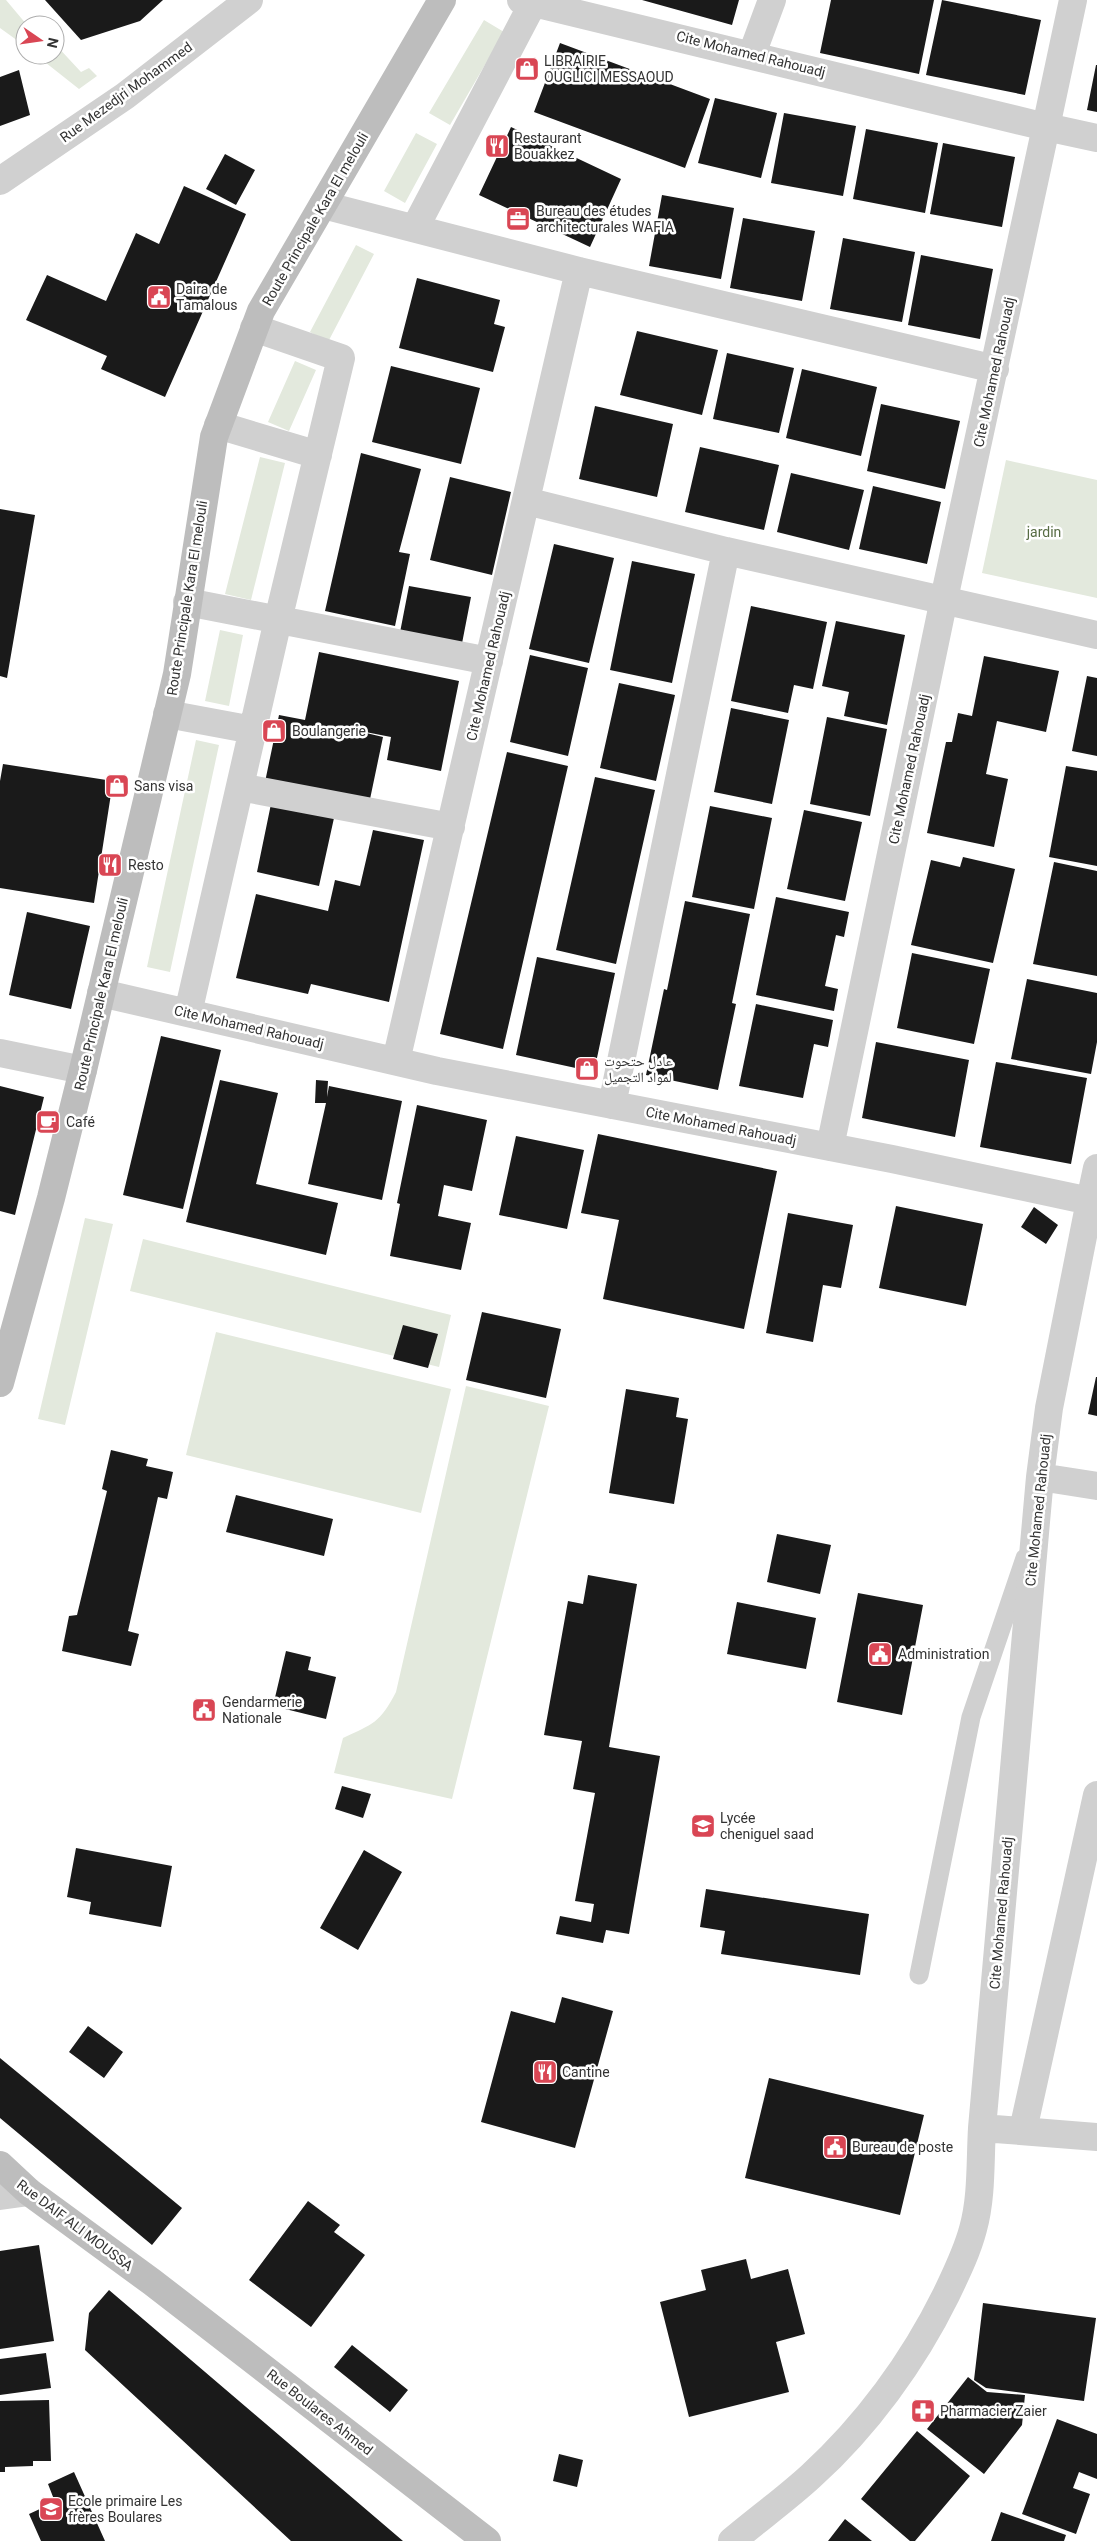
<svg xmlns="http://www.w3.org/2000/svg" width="1097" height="2541" font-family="Roboto,'Noto Naskh Arabic',sans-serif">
<rect width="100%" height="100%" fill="#fff"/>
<!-- green -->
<path fill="#e3e9dd" d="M0 0H6L27 25 25 46 0 28Z
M484 20 504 32 450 125 429 113Z
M55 44 81 72 89 68 97 76 79 89 36 55H55Z
M416 133 437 144 405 203 384 191Z
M356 245 374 254 328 342 310 332Z
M295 361 316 370 289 431 268 422Z
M260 457 285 463 251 600 225 594Z
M1006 460 1097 480V598L982 573Z
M220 630 243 635 229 706 205 701Z
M196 740 219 745 170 972 147 967Z
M85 1218 113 1224 65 1425 38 1419Z
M143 1239 451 1315 439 1367 130 1291Z
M216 1332 451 1389 421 1513 186 1455Z
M466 1386 549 1406 452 1799 334 1773 343 1738C373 1724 380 1723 396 1692Z"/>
<!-- building -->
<path fill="#1a1a1a" d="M45 0H163L140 21 81 40Z
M642 0H739L732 25Z
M831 0H934L919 74 820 53Z
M942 0 1041 20 1025 95 926 75Z
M560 43 710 99 685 168 534 112Z
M1096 65H1097V112L1087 110Z
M19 70 30 115 0 126V77Z
M715 98 777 113 761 178 698 163Z
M784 113 856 126 843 196 771 183Z
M511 127 621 179 590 247 479 195Z
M866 129 938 143 925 213 853 199Z
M943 143 1015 157 1002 227 930 214Z
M225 154 255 170 236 205 206 189Z
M184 186 246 214 165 397 101 369 107 356 26 320 47 275 106 301 136 233 159 244Z
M662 195 734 208 721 279 649 266Z
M743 218 815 231 802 301 730 288Z
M843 238 915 252 902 322 830 309Z
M921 255 993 269 980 339 908 325Z
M417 278 500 300 494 324 505 327 493 372 399 348Z
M637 331 718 350 702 415 620 395Z
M727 353 794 368 779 433 713 419Z
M391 366 480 388 461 464 372 442Z
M802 369 877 387 861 456 786 438Z
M881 404 960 421 945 489 867 471Z
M595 406 673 424 657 497 579 479Z
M700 447 779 465 764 530 685 512Z
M361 453 421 469 399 552 410 554 395 626 325 611Z
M791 473 864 490 849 550 777 532Z
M450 477 511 492 492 575 430 560Z
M873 486 941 502 927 564 859 549Z
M0 509 35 515 7 678 0 676Z
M554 544 614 558 589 663 529 649Z
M632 561 695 574 672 683 610 670Z
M409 586 471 597 458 664 396 653Z
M751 606 827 622 813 689 794 685 788 713 731 701Z
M836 621 905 635 887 725 844 716 849 692 822 686Z
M319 652 459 681 441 771 387 760 391 737 345 728 383 737 369 804 265 782 279 715 305 720Z
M530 655 588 668 568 756 510 742Z
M984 656 1059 671 1046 732 997 721 986 774 1008 779 994 847 927 833 946 742H952L958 713 972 716Z
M1087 676 1097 678V756L1072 751Z
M619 683 675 695 656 781 600 768Z
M731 708 789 720 772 804 714 792Z
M827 717 887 729 870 816 810 804Z
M507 752 568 766 503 1049 440 1034Z
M3 764 113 781 94 903 0 888V781Z
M1066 766 1097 771V866L1049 857Z
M595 777 655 790 616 964 556 950Z
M271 804 334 818 319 886 257 872Z
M710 806 772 818 754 909 692 897Z
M804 810 862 822 845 901 787 889Z
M373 830 424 840 389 1002 311 984 308 994 236 978 256 894 328 911 335 880 360 886Z
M963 857 1015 869 993 963 911 945 931 860 960 867Z
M1054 862 1097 871V976L1033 964Z
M776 897 849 912 844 937 836 935 825 986 838 989 834 1011 756 995Z
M685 901 750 914 732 1003 736 1004 718 1090 646 1075 664 989 667 990Z
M27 912 90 926 71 1009 9 995Z
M912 953 990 969 974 1044 897 1028Z
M537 957 615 973 594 1072 516 1055Z
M1027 979 1097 993V1042L1091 1074 1011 1059Z
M756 1004 833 1020 828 1047 814 1044 803 1098 739 1086Z
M161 1036 221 1050 183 1209 123 1195Z
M876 1042 969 1060 955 1137 862 1118Z
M996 1062 1087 1078 1071 1164 980 1147Z
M220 1080 278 1093 256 1184 338 1203 326 1255 186 1222Z
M316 1080 328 1081 327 1097 329 1086 402 1101 382 1200 308 1184 326 1103H315Z
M0 1086 44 1097 15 1215 0 1211Z
M417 1105 487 1120 472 1191 444 1185 438 1216 471 1223 461 1270 390 1256 400 1204 397 1203Z
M598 1134 777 1171 744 1329 603 1299 619 1220 581 1213Z
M516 1136 584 1150 567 1229 499 1215Z
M896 1206 983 1224 966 1306 879 1288Z
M1034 1207 1058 1225 1046 1244 1021 1227Z
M788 1213 853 1225 841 1288 823 1285 813 1342 766 1333Z
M482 1312 561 1329 546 1398 466 1380Z
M403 1325 438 1334 428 1368 393 1359Z
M1096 1377H1097V1416L1088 1414Z
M626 1389 679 1398 676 1417 688 1419 674 1504 609 1493Z
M111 1450 148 1459 146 1466 173 1472 167 1499 158 1497 128 1631 139 1634 131 1666 62 1651 69 1616 77 1615 107 1491 102 1489Z
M236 1495 333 1519 324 1556 226 1532Z
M777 1534 831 1545 820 1594 767 1582Z
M588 1575 637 1584 609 1747 660 1756 629 1934 606 1930 603 1943 556 1934 560 1916 591 1922 594 1904 575 1901 595 1793 573 1789 582 1741 544 1735 568 1601 583 1604Z
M858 1593 923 1605 902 1715 837 1702Z
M737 1602 816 1618 806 1669 727 1654Z
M286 1651 311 1657 308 1670 336 1677 326 1719 273 1706Z
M342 1786 371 1794 363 1818 335 1809Z
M76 1848 172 1866 161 1927 89 1914 91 1902 67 1897Z
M364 1850 402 1872 358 1950 320 1928Z
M706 1889 869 1914 860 1975 721 1954 725 1931 700 1927Z
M562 1997 613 2011 575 2148 481 2122 511 2011 555 2023Z
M88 2026 123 2052 104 2078 69 2052Z
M0 2058 182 2208 152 2245 0 2118Z
M769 2078 924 2115 900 2215 745 2178Z
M308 2201 340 2225 334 2232 365 2255 311 2327 249 2280Z
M39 2245 54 2341 0 2349V2251Z
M746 2259 751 2279 788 2269 805 2334 776 2342 789 2392 689 2417 660 2302 706 2290 701 2270Z
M109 2290 403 2541H291L85 2350 89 2313Z
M983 2303 1096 2318 1084 2401 986 2388 974 2380Z
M352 2345 408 2390 390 2412 334 2367Z
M46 2353 51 2388 0 2395V2359Z
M968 2377 987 2392 1025 2395 1022 2425 984 2474 927 2429Z
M49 2400 51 2461H33V2466L5 2467V2472H0V2401Z
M1057 2419 1097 2434V2479L1079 2472 1073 2488 1090 2494 1076 2534 1022 2514Z
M917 2431 970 2476 915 2541H910L861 2499Z
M559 2454 583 2460 577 2487 553 2481Z
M74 2472 105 2541H41L29 2514 55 2502 48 2484Z
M1001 2512 1066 2535 1064 2541H991Z
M845 2519 872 2541H828Z"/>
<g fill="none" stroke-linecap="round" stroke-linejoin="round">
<!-- lane -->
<path stroke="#d0d0d0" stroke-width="19" d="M919 1975 971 1717 1025 1558"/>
<!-- street -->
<path stroke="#d0d0d0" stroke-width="28" d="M521 0 1046 127 944 599 830 1147
M1073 0 1046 127 1097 138
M752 54 772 0
M0 181 125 96 249 0
M323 205 579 271 995 369
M415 228 533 3
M218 425 318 455
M526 501 726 551 1097 635
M187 602 489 661
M167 714 253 730
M240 787 451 827
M101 993 437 1071 892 1159 1090 1201 1049 1408 1040 1477 982 2128C980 2161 982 2197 973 2229 967 2252 956 2274 946 2295 913 2362 866 2426 811 2476 786 2499 758 2519 732 2541
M188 1013 278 620 341 358 254 328
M0 1053 83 1070
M396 1061 579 271
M612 1105 726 551
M1097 1168 1090 1201 1097 1203
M1040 1477 1097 1486
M982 2128 1097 2137
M1023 2130 1097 1795
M0 2196 29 2192"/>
<!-- secondary -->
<path stroke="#bdbdbd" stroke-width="28" d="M0 1383 51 1198 83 1070 177 674 214 437 261 311 442 0
M0 2165 29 2192 152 2282 487 2541"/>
</g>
<!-- icons -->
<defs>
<symbol id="shop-square" viewBox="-11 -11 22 22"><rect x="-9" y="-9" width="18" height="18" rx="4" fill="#d94654" stroke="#fff"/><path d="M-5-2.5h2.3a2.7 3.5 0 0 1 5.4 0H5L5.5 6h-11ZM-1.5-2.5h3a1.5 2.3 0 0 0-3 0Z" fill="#fff"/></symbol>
<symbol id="restaurant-square" viewBox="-11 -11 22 22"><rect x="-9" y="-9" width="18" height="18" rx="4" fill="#d94654" stroke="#fff"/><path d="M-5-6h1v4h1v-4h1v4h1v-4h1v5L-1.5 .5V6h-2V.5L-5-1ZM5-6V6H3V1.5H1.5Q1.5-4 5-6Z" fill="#fff"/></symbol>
<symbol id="office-square" viewBox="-11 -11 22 22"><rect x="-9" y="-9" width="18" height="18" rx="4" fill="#d94654" stroke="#fff"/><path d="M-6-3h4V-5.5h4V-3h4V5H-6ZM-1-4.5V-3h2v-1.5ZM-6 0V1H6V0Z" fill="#fff"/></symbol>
<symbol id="civic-square" viewBox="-11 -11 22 22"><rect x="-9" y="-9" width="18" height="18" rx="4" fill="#d94654" stroke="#fff"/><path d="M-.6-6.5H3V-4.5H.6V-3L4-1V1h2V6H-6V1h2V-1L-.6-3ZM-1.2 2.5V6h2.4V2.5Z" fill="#fff"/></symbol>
<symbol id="cafe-square" viewBox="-11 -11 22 22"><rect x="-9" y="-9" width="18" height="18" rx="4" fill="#d94654" stroke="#fff"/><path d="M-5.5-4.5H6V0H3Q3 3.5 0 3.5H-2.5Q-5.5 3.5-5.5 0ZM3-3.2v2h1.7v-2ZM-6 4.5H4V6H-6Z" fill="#fff"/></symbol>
<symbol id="school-square" viewBox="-11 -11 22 22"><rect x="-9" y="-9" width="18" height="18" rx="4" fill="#d94654" stroke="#fff"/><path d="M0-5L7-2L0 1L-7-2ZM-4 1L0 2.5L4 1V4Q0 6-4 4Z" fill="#fff"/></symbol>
<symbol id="pharmacy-square" viewBox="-11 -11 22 22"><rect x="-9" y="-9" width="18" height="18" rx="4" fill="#d94654" stroke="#fff"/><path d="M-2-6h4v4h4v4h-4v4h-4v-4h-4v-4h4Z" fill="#fff"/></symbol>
</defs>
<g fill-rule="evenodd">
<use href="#shop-square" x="513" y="55" width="28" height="28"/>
<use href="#restaurant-square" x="483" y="132" width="28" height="28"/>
<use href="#office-square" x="504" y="205" width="28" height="28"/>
<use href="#civic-square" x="145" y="283" width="28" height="28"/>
<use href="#shop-square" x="260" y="717" width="28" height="28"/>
<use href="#shop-square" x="103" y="772" width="28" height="28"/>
<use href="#restaurant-square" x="96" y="851" width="28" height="28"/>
<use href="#shop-square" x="573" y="1055" width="28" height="28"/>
<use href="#cafe-square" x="34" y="1108" width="28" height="28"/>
<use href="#civic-square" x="866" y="1640" width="28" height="28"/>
<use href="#civic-square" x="190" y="1696" width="28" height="28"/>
<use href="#school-square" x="689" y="1812" width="28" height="28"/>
<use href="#restaurant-square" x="531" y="2058" width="28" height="28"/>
<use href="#civic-square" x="821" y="2133" width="28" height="28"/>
<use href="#pharmacy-square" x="909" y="2397" width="28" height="28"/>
<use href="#school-square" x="37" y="2495" width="28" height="28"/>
</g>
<g text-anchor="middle" stroke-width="5" stroke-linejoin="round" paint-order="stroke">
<!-- street labels -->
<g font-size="14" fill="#333" stroke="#fff">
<text transform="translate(751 54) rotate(14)" y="5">Cite Mohamed Rahouadj</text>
<text transform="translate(126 92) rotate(-36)" y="5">Rue Mezedjri Mohammed</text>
<text transform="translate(315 219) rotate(-60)" y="5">Route Principale Kara El melouli</text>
<text transform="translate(994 372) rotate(-78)" y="5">Cite Mohamed Rahouadj</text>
<text transform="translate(187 598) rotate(-81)" y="5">Route Principale Kara El melouli</text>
<text transform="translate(488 666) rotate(-77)" y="5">Cite Mohamed Rahouadj</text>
<text transform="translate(909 769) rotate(-78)" y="5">Cite Mohamed Rahouadj</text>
<text transform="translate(101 994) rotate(-77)" y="5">Route Principale Kara El melouli</text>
<text transform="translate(249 1027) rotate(13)" y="5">Cite Mohamed Rahouadj</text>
<text transform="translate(721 1126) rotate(11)" y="5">Cite Mohamed Rahouadj</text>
<text transform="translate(1038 1510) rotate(-84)" y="5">Cite Mohamed Rahouadj</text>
<text transform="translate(1001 1913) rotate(-85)" y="5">Cite Mohamed Rahouadj</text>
<text transform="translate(75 2225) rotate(37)" y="5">Rue DAIF ALI MOUSSA</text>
<text transform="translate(320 2412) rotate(38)" y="5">Rue Boulares Ahmed</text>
</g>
<!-- poi labels -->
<g font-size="14" fill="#333" stroke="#fff" text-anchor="start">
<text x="544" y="66">LIBRAIRIE<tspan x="544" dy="16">OUGLICI MESSAOUD</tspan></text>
<text x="514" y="143">Restaurant<tspan x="514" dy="16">Bouakkez</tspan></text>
<text x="536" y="216">Bureau des études<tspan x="536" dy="16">architecturales WAFIA</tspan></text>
<text x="176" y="294">Daira de<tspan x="176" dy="16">Tamalous</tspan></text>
<text x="292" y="736">Boulangerie</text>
<text x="134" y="791">Sans visa</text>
<text x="128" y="870">Resto</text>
<text x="604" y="1066">عادل حتحوت<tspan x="604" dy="16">لمواد التجميل</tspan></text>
<text x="66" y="1127">Café</text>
<text x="898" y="1659">Administration</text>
<text x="222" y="1707">Gendarmerie<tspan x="222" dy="16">Nationale</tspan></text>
<text x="720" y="1823">Lycée<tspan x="720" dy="16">cheniguel saad</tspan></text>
<text x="562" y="2077">Cantine</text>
<text x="852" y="2152">Bureau de poste</text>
<text x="940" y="2416">Pharmacier Zaier</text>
<text x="68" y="2506">Ecole primaire Les<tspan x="68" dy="16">frères Boulares</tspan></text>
</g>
<!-- park labels -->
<g font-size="14" fill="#576c43" stroke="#fff">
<text x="1044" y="537">jardin</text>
</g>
</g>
<!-- north arrow -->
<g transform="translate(40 40) rotate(103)"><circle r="24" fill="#ffffff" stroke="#adadad"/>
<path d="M0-4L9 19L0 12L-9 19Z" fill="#d94654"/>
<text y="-8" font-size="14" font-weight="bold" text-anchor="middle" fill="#333333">N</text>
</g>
</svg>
